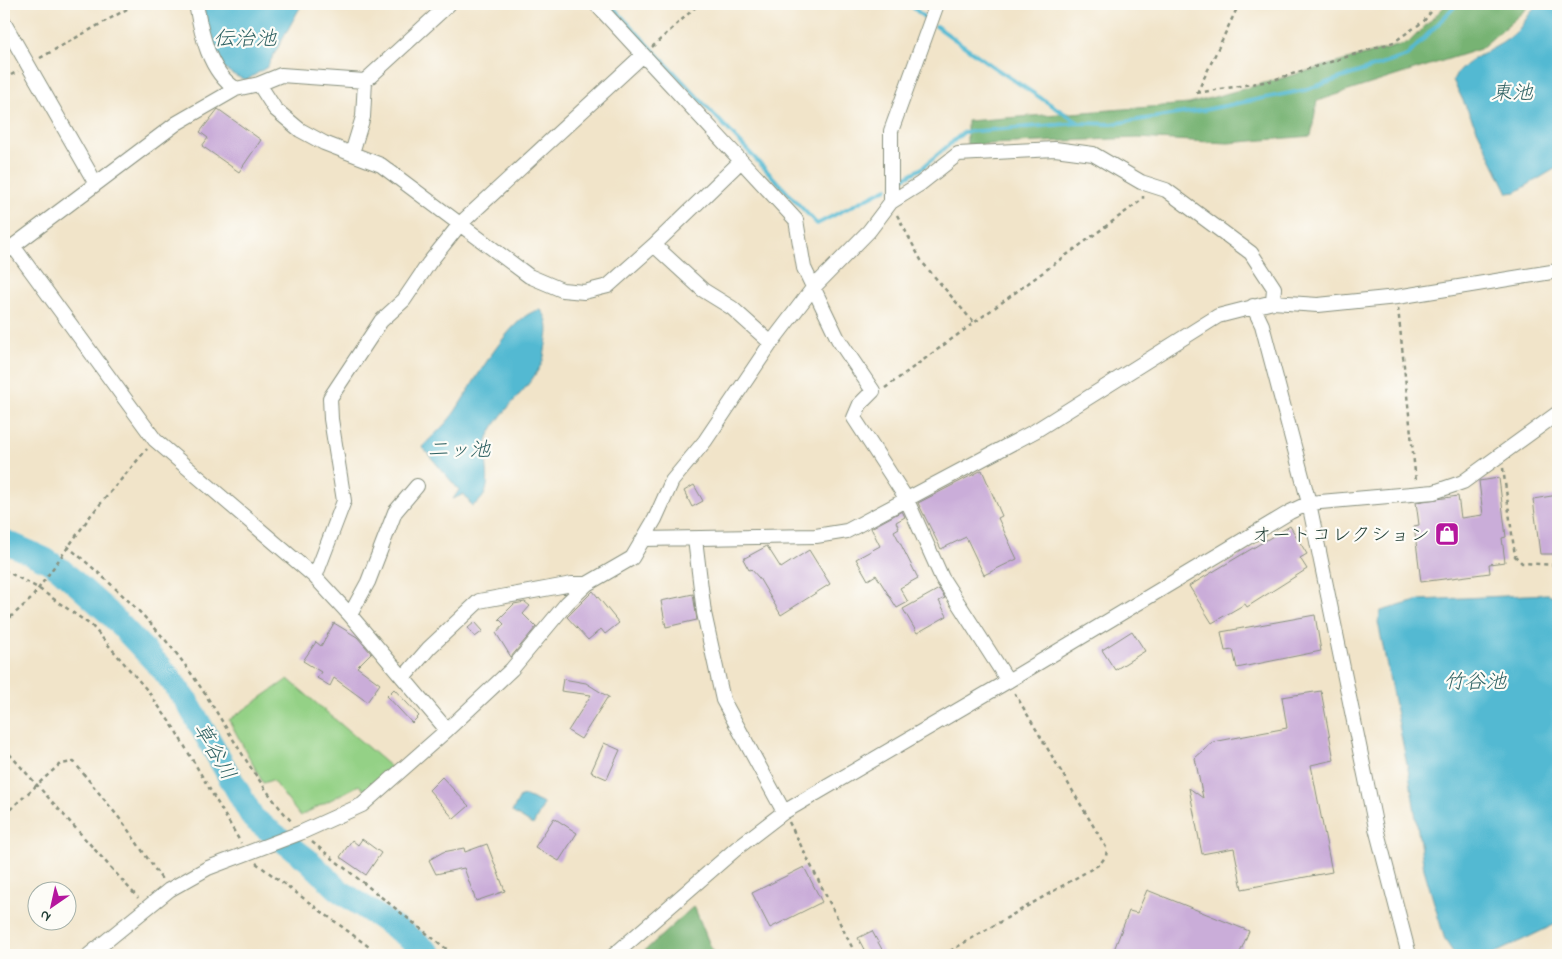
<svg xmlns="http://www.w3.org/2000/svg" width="1562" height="959" font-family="'Indie Flower','Klee One',sans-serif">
<rect width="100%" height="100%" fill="#fdfcf7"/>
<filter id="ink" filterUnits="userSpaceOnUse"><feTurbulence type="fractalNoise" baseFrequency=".02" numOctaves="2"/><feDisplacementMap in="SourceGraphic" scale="10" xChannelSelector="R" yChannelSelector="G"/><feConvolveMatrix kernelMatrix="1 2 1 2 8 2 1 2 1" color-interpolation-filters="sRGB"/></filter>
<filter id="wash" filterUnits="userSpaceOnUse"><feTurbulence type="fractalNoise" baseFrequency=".0096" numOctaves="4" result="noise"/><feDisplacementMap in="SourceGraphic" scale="20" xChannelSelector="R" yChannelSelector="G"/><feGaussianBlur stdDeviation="1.12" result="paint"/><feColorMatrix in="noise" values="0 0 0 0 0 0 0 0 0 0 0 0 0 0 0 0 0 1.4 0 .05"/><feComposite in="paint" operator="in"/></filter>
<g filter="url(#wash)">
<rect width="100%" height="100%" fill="#f1e4c9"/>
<!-- green -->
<path fill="#94d186" stroke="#5a875d" d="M288 679 392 768 368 794 359 785 300 816 272 780 263 783 229 720Z"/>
<!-- forest -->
<path fill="#77b373" stroke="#4b7854" d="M1447 4H1532L1480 49 1317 101 1311 136 1228 143 1138 138 967 145V121L1189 104 1408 43Z
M694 906 714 955H640Z"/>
<!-- water -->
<path fill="#53b9d2" stroke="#397b83" d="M203 4H302L267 67 247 80C209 70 209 37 203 4Z
M1540 4H1558V167L1516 192 1508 193 1453 80C1464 57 1497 51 1515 33 1525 24 1528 12 1540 4Z
M541 310C548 318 549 328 547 339 545 347 545 358 541 365 528 390 503 408 490 433 477 457 502 491 472 506L464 494 453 499 459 490 422 447C433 435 445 426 454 413 470 390 512 310 541 310Z
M1547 594 1558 597V923L1491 955H1455L1445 940 1424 869 1409 774 1378 622 1381 611 1420 600Z
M526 796 544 804 533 825 512 812 520 797Z"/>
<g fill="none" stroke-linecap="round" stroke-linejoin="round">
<!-- stream -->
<path stroke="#53b9d2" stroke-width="4" d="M610 4 817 224 887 188
M909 4 924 17
M936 26 995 68 1079 123
M895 183 922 168 964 132 1079 123 1111 124 1204 110 1305 90 1407 56 1457 4"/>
<!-- river -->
<path stroke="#53b9d2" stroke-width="24" d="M4 541 46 560 60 569 109 613 164 671 186 700 253 818 308 860 340 891 416 942 431 955"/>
</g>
<g id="blocks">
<!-- building -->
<path fill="#caadd9" d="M218 109 261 140 239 172 202 146 208 138 200 132Z
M982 470 1002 516 998 518 1017 559 984 575 966 537 941 549 918 503Z
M1499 478 1506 537 1502 538 1505 562 1489 564 1490 573 1421 582 1414 526 1419 525 1416 502 1458 496 1461 518 1483 515 1479 481Z
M694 485 703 501 692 507 684 491Z
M1558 495V554H1540L1533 499Z
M902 511 905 517 896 522 899 528 894 531 918 578 900 588 908 602 897 608 876 575 868 580 856 559 880 546 871 528Z
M1290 526 1307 554 1300 558 1307 569 1247 607 1245 604 1212 623 1189 586Z
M767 546 781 568 809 550 830 584 781 615 759 578 751 569 749 570 743 559Z
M939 589 945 598 939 601 947 616 917 633 903 609Z
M593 591 619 623 605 634 601 629 588 640 567 617Z
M693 594 697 620 666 627 661 601Z
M525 602 530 606 523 614 536 627 511 657 496 633 504 624 499 619 514 604Z
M1315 615 1321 651 1237 668 1233 650 1225 651 1221 632Z
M475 622 483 631 475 637 468 628Z
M334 623 357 637 371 653 357 667 380 684 367 702 334 678 330 686 317 678 321 672 303 661 316 642 321 646Z
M1132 631 1145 651 1115 670 1102 650Z
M563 679 586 683 610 698H607L581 739 568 731 591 695 561 691Z
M394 689 419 716 412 723 387 696Z
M1321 691 1334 760 1311 765 1332 872 1242 889 1234 848 1202 854 1189 788 1203 798 1195 758 1213 742 1287 728 1282 697Z
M604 743 620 750 607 779 591 772Z
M442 777 469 806 454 819 429 790Z
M554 818 577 833 559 861 535 847Z
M362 839 381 853 366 875 340 857 352 840 358 845Z
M487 844 505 891 476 901 464 868 436 874 429 860 443 852 464 848 465 852Z
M804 867 822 902 770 928 752 893Z
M1147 890 1249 931 1239 955H1112L1129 911 1137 913Z
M872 931 885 955H867L858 938Z"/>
</g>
</g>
<g filter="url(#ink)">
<use href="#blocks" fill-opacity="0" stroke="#88907e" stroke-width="1"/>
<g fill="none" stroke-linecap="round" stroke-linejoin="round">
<defs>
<path id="minor" d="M196 4C201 33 209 72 236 89
M596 4 796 220 804 268 838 339 873 391 860 404 854 418 906 498 942 578 1008 681
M4 23 96 184
M259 84 275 109 300 130 324 143 381 165 529 276 562 290 584 292 608 286 654 245 703 290 732 308 771 343
M352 153 363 117 365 81
M891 202V131L937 4
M654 245 740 162
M13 246 155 440 315 577 350 615 447 730
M4 253 177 123 236 89 259 84 281 75 365 81 449 4
M1253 306 1262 325 1309 503 1376 828 1409 955
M644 539 816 536 847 531 1035 431 1218 316 1273 302 1318 305 1397 297 1558 271
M695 539 704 613 723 700 784 812
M315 577 344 501 331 419 330 398 381 321 404 300 429 263 460 224 643 55
M350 615 368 582 395 512 417 486
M404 677 429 648 479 601 572 584H587
M89 955 169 890 208 868 300 833 362 805 447 730 512 669 567 603 587 584 632 558 655 519 672 481 705 441 771 343 813 288 869 231 891 202 920 184 958 154 1055 149 1093 154 1141 182 1166 190 1251 253 1274 288 1273 302
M614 955 737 848 784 812 1008 681 1290 512 1309 503 1434 492 1463 482 1558 413"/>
</defs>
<!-- minor casing -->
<use href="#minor" stroke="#88907e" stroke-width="16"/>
<!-- path -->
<path stroke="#88907e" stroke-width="2.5" stroke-dasharray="4 4" stroke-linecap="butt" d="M652 47 699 4
M40 58 136 4
M4 79 18 71
M1197 93 1270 81 1394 42 1424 21 1437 4
M1197 93 1239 4
M897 215 922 262 974 323
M1398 308 1416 482
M885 388 1143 199V196
M1503 468 1515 556 1522 563 1558 565
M67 546C107 579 155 623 185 665 223 716 249 775 292 822
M4 570 38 588 92 626 147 690 174 728 241 843
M4 623 31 599 91 515 147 449
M4 748 138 898
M4 815 60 764 74 762 124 824 163 881
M789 822 856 955
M312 842 454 955
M256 863 380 955
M943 955 1100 864 1106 856 1107 849 1014 692"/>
<!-- minor -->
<use href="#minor" stroke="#fff" stroke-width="14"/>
</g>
</g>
<!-- icons -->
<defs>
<symbol id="shop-square" viewBox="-11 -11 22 22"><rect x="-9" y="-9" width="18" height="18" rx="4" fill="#b5179e" stroke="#fdfcf7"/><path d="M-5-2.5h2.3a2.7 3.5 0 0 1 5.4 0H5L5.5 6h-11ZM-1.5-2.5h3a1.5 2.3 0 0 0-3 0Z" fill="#fff"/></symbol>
</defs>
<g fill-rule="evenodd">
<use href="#shop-square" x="1433" y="520" width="28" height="28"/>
</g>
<g text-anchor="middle" stroke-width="4.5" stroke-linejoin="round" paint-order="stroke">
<!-- poi labels -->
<g font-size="20" fill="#1f3d34" stroke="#fdfcf7" text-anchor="end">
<text x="1430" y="541">オートコレクション</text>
</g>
<!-- water labels -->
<g font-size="21" font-style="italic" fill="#2f6263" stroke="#fdfcf7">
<text x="245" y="45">伝治池</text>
<text x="1512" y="99">東池</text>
<text x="459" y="456">二ッ池</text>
<text x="1475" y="688">竹谷池</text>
<text transform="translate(215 751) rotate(60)" y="7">草谷川</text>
</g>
</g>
<!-- margin -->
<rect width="1562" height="959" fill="none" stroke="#fdfcf7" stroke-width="20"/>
<!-- north arrow -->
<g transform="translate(52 906) rotate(214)"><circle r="24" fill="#fdfcf7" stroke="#a4b0a9"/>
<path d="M0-4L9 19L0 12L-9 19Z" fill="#b5179e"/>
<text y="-8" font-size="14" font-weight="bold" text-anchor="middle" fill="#1f3d34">N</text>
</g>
</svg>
